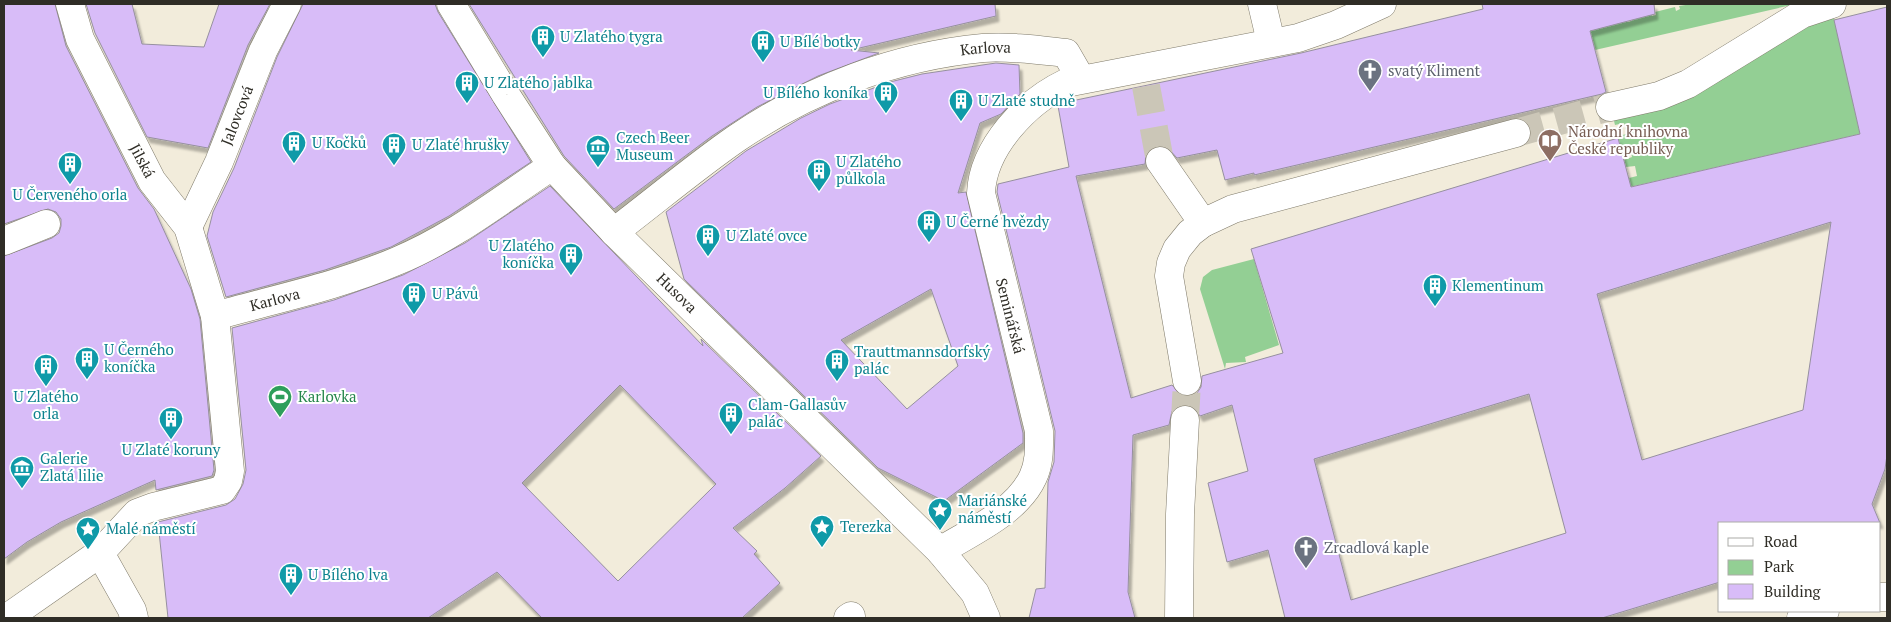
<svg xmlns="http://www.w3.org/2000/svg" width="1891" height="622" font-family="'PT Serif',serif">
<defs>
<filter id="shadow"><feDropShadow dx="3" dy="5.5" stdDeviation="1" flood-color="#0004"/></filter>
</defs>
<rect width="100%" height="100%" fill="#f2ecdb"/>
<!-- green -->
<path fill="#93cf94" d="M1692 4H1796L1595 50 1589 27 1626 19 1627 22 1632 21 1631 18 1651 13 1652 16 1656 15 1655 12 1675 7 1676 11 1680 9 1679 6Z
M1834 18 1860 134 1630 187 1629 178 1637 176 1635 166 1626 167 1624 160 1632 157 1630 147 1621 149 1618 136 1627 134 1624 123 1615 125 1613 117 1797 27Z
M1254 259 1279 345 1245 357 1246 362 1226 363 1225 369 1200 289 1203 277 1212 270Z"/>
<!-- building -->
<path fill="#d8bcf8" stroke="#96909f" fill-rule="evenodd" filter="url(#shadow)" d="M4 4H55L66 46 138 188 154 209 191 289 200 319 214 470 212 476 156 490 155 480 61 522 27 542 4 559V256L52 238 59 233 61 226V219L56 212 48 209 4 224Z
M86 4H132L142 44 204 47 219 4H270L248 45 208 148 147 137 95 33Z
M303 4H435L438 12 531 162 449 216 391 247 325 270 226 297 207 236 213 212 234 168 277 57Z
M469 4H995L996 16 851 50 879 53 818 76 757 107 712 136 614 209 564 156Z
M1482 4H1654L1655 14 1590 31 1606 92 1602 94 1254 175V173L1225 180 1217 150 1177 158 1167 147 1159 145 1152 148 1146 154 1145 164 1076 176 1131 398 1172 385 1181 395 1190 396 1197 393 1201 387 1202 376 1283 353 1251 249 1618 138 1631 187 1860 134 1834 20 1887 7V455L1885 469 1872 504 1880 523H1720V582L1602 618H1285L1268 550 1227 562 1208 483 1248 471 1232 405 1200 416 1194 407 1185 404 1178 406 1172 411 1169 425 1133 435 1128 592 1135 618H1029L1036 589 1045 588 1048 482 1054 462 1055 431 997 192 998 184 1069 167 1058 106 1062 103 1301 53 1483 9ZM1831 222 1803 410 1642 460 1597 294ZM1529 394 1566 533 1351 600 1314 459Z
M996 63 1019 65 1020 94 1001 114 980 123 958 193 966 192 1023 433V443L944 501 878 468 684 279 666 212 746 151 801 118 830 104 890 82 922 74ZM931 289 958 366 907 409 841 340Z
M550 186 703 346 701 339 821 456 785 488 733 528 757 551 754 554 780 583 742 618H542L497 572 428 618H168L158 522 226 505 235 499 243 484 246 470 232 328 334 300 403 275 465 243ZM620 385 716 484 618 581 522 483Z"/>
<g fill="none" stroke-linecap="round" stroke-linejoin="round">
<!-- minor-tunnel -->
<path stroke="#cbc6b7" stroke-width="28" stroke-dasharray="28 14" stroke-linecap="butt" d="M1146 86 1160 161
M1516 133 1610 107
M1185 420 1187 381"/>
<defs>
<g id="minor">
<path id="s1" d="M451 4 506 95 552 166 614 232 940 551 975 593 986 618"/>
<path d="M1262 4 1271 42"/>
<path d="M1610 107 1659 96 1688 84 1802 14 1832 4"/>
<path d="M1160 161 1203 223"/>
<path id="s2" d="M188 227 219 162 263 51 287 4"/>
<path id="s3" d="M614 232C655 201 695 167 737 138 809 89 896 56 983 48 1010 46 1039 50 1066 53L1081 79"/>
<path d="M4 241 46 224"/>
<path id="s4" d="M215 316C275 299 339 286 397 261 453 238 502 199 552 166"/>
<path d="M1187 381 1169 276 1171 263 1177 249 1190 233 1203 223 1233 209 1516 133"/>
<path d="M940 551C971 532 1017 512 1033 477 1040 462 1039 447 1039 431L981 193C983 147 1026 102 1066 83L1298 38 1336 25 1382 4"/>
<path d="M100 553 132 610 134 618"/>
<path d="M1880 597H1887"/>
<path d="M7 618 100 553 137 513 153 507 222 490 228 481 230 471 215 316 188 227 152 181 80 39 70 4"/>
<path d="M848 618 851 616"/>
<path d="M1179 618 1180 514 1185 420"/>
<path d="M1801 618 1825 611"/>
</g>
</defs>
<!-- minor casing -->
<use href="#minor" stroke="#7f7a6a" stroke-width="29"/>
<!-- minor -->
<use href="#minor" stroke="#fff" stroke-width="28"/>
</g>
<!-- icons -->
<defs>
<symbol id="building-pin" viewBox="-11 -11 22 30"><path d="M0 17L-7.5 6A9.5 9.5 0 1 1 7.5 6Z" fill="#0f9aa8" stroke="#fff"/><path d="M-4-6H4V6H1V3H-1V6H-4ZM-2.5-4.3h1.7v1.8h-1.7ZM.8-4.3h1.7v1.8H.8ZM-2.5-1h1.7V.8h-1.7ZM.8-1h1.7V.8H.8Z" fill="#fff"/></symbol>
<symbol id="church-pin" viewBox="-11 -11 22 30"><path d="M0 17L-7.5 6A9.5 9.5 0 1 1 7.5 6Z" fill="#6b7280" stroke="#fff"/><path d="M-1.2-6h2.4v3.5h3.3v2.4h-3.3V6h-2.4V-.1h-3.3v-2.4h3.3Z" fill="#fff"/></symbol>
<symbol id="library-pin" viewBox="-11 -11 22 30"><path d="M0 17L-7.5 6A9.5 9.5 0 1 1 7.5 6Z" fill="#8d6e63" stroke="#fff"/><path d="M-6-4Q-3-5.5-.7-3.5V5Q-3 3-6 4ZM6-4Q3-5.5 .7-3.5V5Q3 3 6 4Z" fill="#fff"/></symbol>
<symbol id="museum-pin" viewBox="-11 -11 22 30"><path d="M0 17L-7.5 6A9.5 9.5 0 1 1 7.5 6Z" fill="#0f9aa8" stroke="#fff"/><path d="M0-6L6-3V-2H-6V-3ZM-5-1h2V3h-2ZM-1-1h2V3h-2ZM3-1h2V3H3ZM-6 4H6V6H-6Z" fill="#fff"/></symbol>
<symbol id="stadium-pin" viewBox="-11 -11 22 30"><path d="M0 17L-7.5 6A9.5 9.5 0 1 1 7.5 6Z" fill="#2e9e5b" stroke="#fff"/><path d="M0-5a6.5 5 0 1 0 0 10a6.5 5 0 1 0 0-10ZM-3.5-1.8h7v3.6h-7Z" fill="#fff"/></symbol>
<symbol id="sight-pin" viewBox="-11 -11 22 30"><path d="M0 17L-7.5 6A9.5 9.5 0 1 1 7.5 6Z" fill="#0f9aa8" stroke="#fff"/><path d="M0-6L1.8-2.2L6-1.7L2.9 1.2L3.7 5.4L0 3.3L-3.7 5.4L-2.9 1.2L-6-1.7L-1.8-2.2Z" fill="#fff"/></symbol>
</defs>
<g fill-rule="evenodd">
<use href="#building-pin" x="529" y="23" width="28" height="38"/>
<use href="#building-pin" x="749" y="28" width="28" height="38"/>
<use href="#church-pin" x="1356" y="57" width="28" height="38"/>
<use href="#building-pin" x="453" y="69" width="28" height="38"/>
<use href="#building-pin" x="872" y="79" width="28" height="38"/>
<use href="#building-pin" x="947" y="87" width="28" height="38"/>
<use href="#library-pin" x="1536" y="127" width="28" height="38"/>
<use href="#building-pin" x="280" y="129" width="28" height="38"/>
<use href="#building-pin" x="380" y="131" width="28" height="38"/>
<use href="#museum-pin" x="584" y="133" width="28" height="38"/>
<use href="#building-pin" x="56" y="150" width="28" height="38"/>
<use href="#building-pin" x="805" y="157" width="28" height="38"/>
<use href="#building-pin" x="915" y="208" width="28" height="38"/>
<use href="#building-pin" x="694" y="222" width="28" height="38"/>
<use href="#building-pin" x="557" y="241" width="28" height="38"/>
<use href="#building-pin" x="1421" y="272" width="28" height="38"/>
<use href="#building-pin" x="400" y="280" width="28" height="38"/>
<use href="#building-pin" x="73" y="345" width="28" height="38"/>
<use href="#building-pin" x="823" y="347" width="28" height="38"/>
<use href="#building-pin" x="32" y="352" width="28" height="38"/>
<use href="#stadium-pin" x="266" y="383" width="28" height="38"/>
<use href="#building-pin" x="717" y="400" width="28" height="38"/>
<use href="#building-pin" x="157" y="405" width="28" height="38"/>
<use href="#museum-pin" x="8" y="454" width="28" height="38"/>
<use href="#sight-pin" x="926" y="496" width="28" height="38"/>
<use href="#sight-pin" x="808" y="513" width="28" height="38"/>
<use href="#sight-pin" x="74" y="515" width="28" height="38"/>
<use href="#church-pin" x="1292" y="534" width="28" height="38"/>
<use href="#building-pin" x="277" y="561" width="28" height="38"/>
</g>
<g text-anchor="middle" stroke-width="4" stroke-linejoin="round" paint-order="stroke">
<!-- culture labels -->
<g font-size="15" fill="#0d838f" stroke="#fff" text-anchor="start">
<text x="560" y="42">U Zlatého tygra</text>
<text x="780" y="47">U Bílé botky</text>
<text x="484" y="88">U Zlatého jablka</text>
<text x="868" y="98" text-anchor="end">U Bílého koníka</text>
<text x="978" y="106">U Zlaté studně</text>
<text x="616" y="143">Czech Beer<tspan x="616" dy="17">Museum</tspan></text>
<text x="312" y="148">U Kočků</text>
<text x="412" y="150">U Zlaté hrušky</text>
<text x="836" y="167">U Zlatého<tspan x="836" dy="17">půlkola</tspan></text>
<text x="70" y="200" text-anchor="middle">U Červeného orla</text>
<text x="946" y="227">U Černé hvězdy</text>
<text x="726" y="241">U Zlaté ovce</text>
<text x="554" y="251" text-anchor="end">U Zlatého<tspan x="554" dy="17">koníčka</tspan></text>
<text x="1452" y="291">Klementinum</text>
<text x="432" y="299">U Pávů</text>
<text x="104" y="355">U Černého<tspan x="104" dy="17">koníčka</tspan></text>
<text x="854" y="357">Trauttmannsdorfský<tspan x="854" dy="17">palác</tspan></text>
<text x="46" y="402" text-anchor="middle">U Zlatého<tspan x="46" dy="17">orla</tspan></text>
<text x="748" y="410">Clam-Gallasův<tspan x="748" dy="17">palác</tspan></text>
<text x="171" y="455" text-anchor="middle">U Zlaté koruny</text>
<text x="40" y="464">Galerie<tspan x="40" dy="17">Zlatá lilie</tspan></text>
<text x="958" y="506">Mariánské<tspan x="958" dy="17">náměstí</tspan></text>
<text x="840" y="532">Terezka</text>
<text x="106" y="534">Malé náměstí</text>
<text x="308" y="580">U Bílého lva</text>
</g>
<!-- street labels -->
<g font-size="15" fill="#2f2d26" stroke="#fff">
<text dy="5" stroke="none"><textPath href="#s3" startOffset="422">Karlova</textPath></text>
<text dy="5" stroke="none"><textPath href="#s2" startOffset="122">Jalovcová</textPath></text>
<text transform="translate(142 161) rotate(62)" y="5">Jilská</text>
<text dy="5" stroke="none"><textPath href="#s1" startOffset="369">Husova</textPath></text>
<text dy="5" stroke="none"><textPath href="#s4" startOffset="62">Karlova</textPath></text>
<text transform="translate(1010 316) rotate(76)" y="5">Seminářská</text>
</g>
<!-- worship labels -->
<g font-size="15" fill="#5b616d" stroke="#fff" text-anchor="start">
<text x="1388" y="76">svatý Kliment</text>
<text x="1324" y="553">Zrcadlová kaple</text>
</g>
<!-- education labels -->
<g font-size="15" fill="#785e54" stroke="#fff" text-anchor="start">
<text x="1568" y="137">Národní knihovna<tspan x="1568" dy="17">České republiky</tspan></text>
</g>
<!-- leisure labels -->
<g font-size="15" fill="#27864d" stroke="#fff" text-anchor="start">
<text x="298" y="402">Karlovka</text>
</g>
</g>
<!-- border -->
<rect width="1891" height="622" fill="none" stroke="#2f2d26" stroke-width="10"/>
<!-- legend -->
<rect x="1718" y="522" width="162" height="90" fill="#ffffff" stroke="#acaba8"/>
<rect x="1728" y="538" width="25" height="8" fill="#ffffff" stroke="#acaba8"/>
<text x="1764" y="547" font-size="15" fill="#2f2d26">Road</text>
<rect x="1728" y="560" width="25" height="15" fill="#93cf94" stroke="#acaba8"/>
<text x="1764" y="572" font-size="15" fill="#2f2d26">Park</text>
<rect x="1728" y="584" width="25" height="15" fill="#d8bcf8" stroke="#acaba8"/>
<text x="1764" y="597" font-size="15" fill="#2f2d26">Building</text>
</svg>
